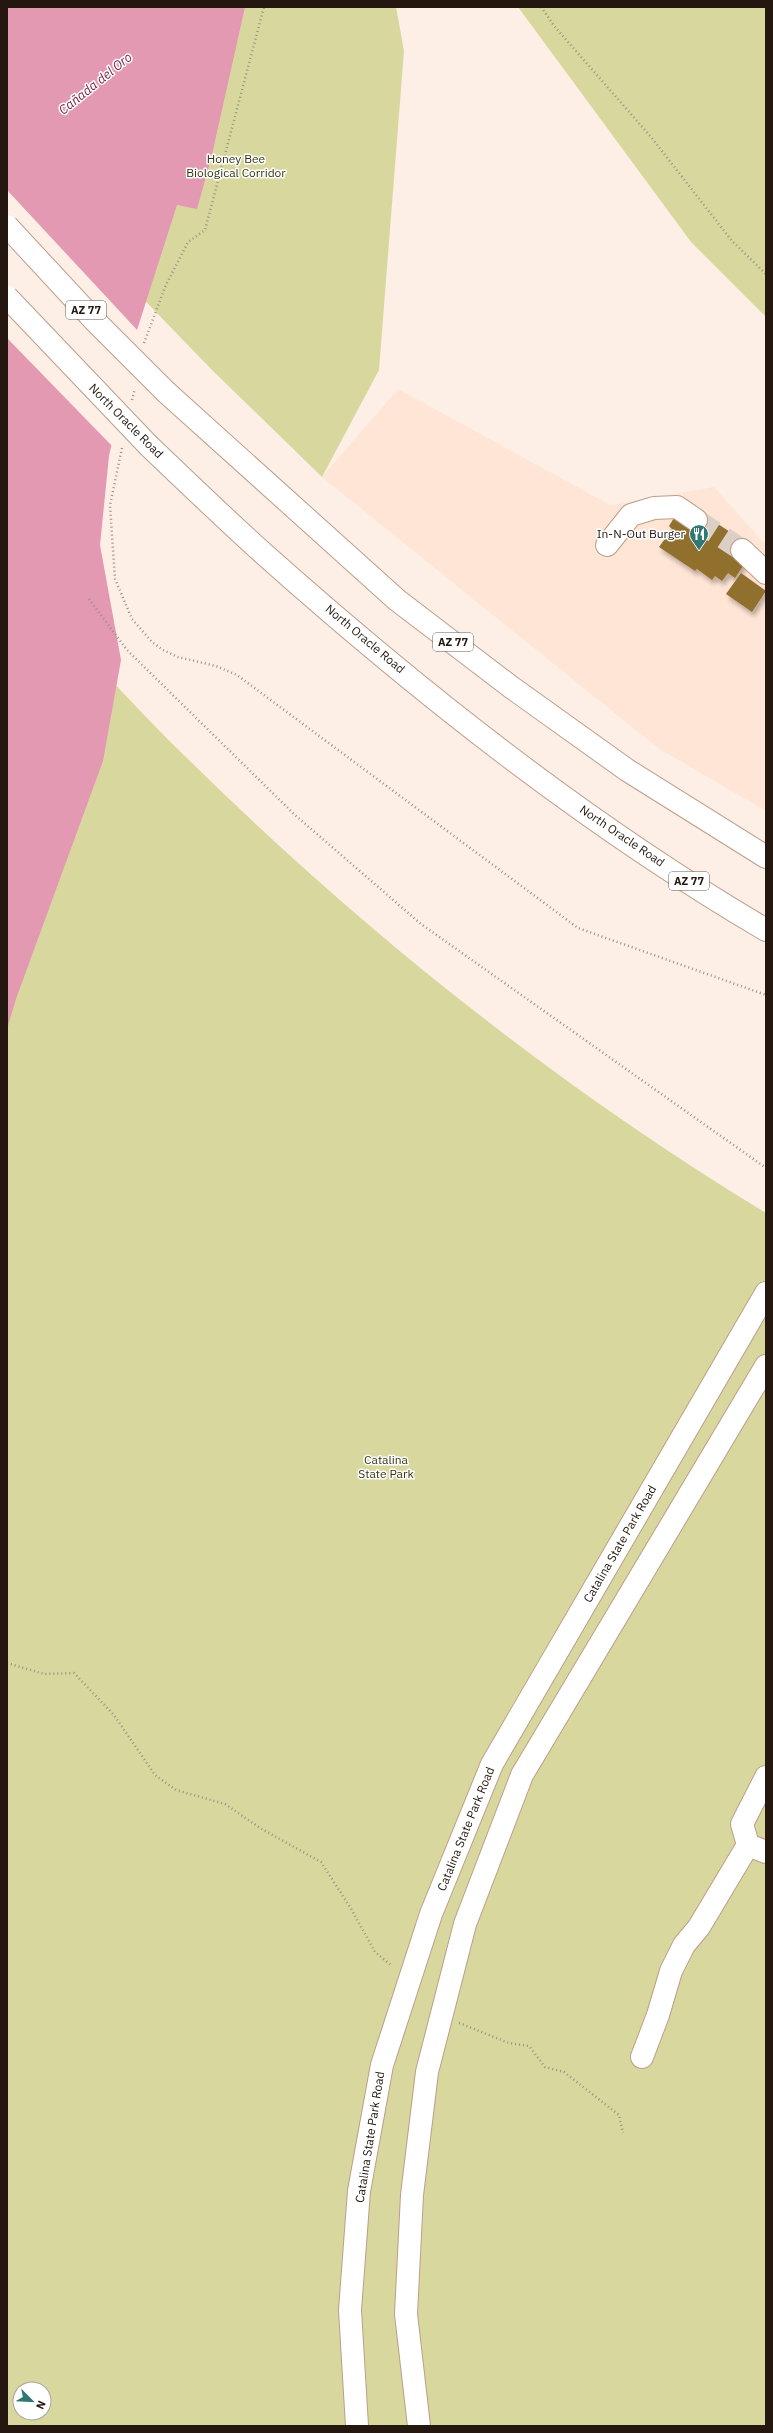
<svg xmlns="http://www.w3.org/2000/svg" width="773" height="2433" font-family="'IBM Plex Sans',sans-serif">
<defs>
<filter id="shadow"><feDropShadow dx="2.5" dy="4.5" stdDeviation="2" flood-color="#0004"/></filter>
</defs>
<rect width="100%" height="100%" fill="#fdefe6"/>
<!-- built -->
<path fill="#fee5d5" d="M398 389 610 505 714 487 766 545V811L658 748 322 477Z"/>
<!-- green -->
<path fill="#d8d89e" fill-rule="evenodd" d="M7 7H396L404 51 379 370 322 477 212 370 7 158Z
M518 7H766V317L691 242Z
M7 566C68 633 128 701 193 764 366 934 559 1087 766 1213V2426H7ZM20 2389H44V2413H20Z"/>
<!-- water -->
<path fill="#e399b1" d="M7 7H245L211 159 197 209 177 205 137 330 109 456 100 545 121 660 103 761 16 999 7 1029Z"/>
<!-- pier -->
<path fill="#fdefe6" d="M7 190 139 332 113 447 7 338Z"/>
<!-- building -->
<path fill="#916f2e" filter="url(#shadow)" d="M677 513H701L747 543 745 563 735 578 728 573 722 581 715 576 712 580 697 569 695 571 659 547 672 529 669 526Z
M741 573 766 591 752 612 726 594Z"/>
<g fill="none" stroke-linecap="round" stroke-linejoin="round">
<!-- minor-tunnel -->
<path stroke="#dccfc6" stroke-width="22" stroke-dasharray="22 11" stroke-linecap="butt" d="M696 520 742 550"/>
<defs>
<path id="minor" d="M607 545 631 515 654 508 677 507 696 520
M742 550 766 573
M766 1777 742 1824 748 1845 766 1852
M642 2057 658 2015 671 1971 684 1945 699 1927 748 1845
M357 2426 350 2310 359 2191 382 2065 431 1914 492 1764 766 1293
M419 2426 406 2314 412 2195 427 2072 465 1924 522 1775 766 1366"/>
<path id="highway" d="M166 392 397 600 511 687 627 770 766 857
M149 446C187 482 225 519 264 554 420 693 586 824 766 930"/>
</defs>
<!-- minor casing -->
<use href="#minor" stroke="#be9d89" stroke-width="24"/>
<!-- highway casing -->
<use href="#highway" stroke="#be9d89" stroke-width="24"/>
<!-- path -->
<path stroke="#9b8e85" stroke-width="2.5" stroke-dasharray="1 3" stroke-linecap="butt" d="M541 7 555 27 651 137 732 241 766 274
M144 343 165 287 188 242 205 230 264 7
M132 400 135 389
M122 448 110 505 115 579 132 619 152 642 163 650 178 657 216 666 237 675 578 928 766 995
M89 599 127 650 295 815 421 924 766 1168
M7 1663 44 1674 74 1673 114 1715 155 1775 176 1790 225 1804 260 1828 321 1862 350 1907 375 1952 392 1966
M459 2023 509 2043 529 2046 545 2067 564 2072 619 2115 623 2133"/>
<!-- minor -->
<use href="#minor" stroke="#fff" stroke-width="22"/>
<!-- highway -->
<use href="#highway" stroke="#fff" stroke-width="22"/>
<defs>
<path id="highway-bridge" d="M7 226 96 322 166 392
M7 297 149 446"/>
</defs>
<!-- highway-bridge casing -->
<use href="#highway-bridge" stroke="#be9d89" stroke-width="24" stroke-linecap="butt"/>
<!-- highway-bridge -->
<use href="#highway-bridge" stroke="#fff" stroke-width="22"/>
</g>
<!-- icons -->
<defs>
<symbol id="restaurant-pin" viewBox="-11 -11 22 30"><path d="M0 17L-7.5 6A9.5 9.5 0 1 1 7.5 6Z" fill="#2f7873" stroke="#fff"/><path d="M-5-6h1v4h1v-4h1v4h1v-4h1v5L-1.5 .5V6h-2V.5L-5-1ZM5-6V6H3V1.5H1.5Q1.5-4 5-6Z" fill="#fff"/></symbol>
</defs>
<g fill-rule="evenodd">
<use href="#restaurant-pin" x="688" y="523" width="22" height="30"/>
</g>
<g text-anchor="middle" stroke-width="3" stroke-linejoin="round" paint-order="stroke">
<!-- shield labels -->
<g fill="#fff" stroke="#655d57" stroke-width="1">
<rect x="66" y="301" width="40" height="18" rx="3"/>
<rect x="433" y="633" width="40" height="18" rx="3"/>
<rect x="669" y="872" width="40" height="18" rx="3"/>
</g>
<g font-size="11" font-weight="bold" fill="#23170f">
<text x="86" y="314">AZ 77</text>
<text x="453" y="646">AZ 77</text>
<text x="689" y="885">AZ 77</text>
</g>
<!-- park labels -->
<g font-size="12" fill="#333313" stroke="#fff">
<text x="236" y="163">Honey Bee<tspan x="236" dy="14">Biological Corridor</tspan></text>
<text x="386" y="1464">Catalina<tspan x="386" dy="14">State Park</tspan></text>
</g>
<!-- street labels -->
<g font-size="12" fill="#23170f" stroke="#fff">
<text transform="translate(126 421) rotate(45)" y="4">North Oracle Road</text>
<text transform="translate(365 639) rotate(40)" y="4">North Oracle Road</text>
<text transform="translate(622 836) rotate(34)" y="4">North Oracle Road</text>
<text transform="translate(620 1544) rotate(-60)" y="4">Catalina State Park Road</text>
<text transform="translate(466 1829) rotate(-68)" y="4">Catalina State Park Road</text>
<text transform="translate(370 2137) rotate(-81)" y="4">Catalina State Park Road</text>
</g>
<!-- poi labels -->
<g font-size="12" fill="#23170f" stroke="#fff" text-anchor="end">
<text x="685" y="538">In-N-Out Burger</text>
</g>
<!-- water labels -->
<g font-size="13" font-style="italic" fill="#782346" stroke="#fff">
<text transform="translate(95 83) rotate(-39)" y="5">Cañada del Oro</text>
</g>
</g>
<!-- border -->
<rect width="773" height="2433" fill="none" stroke="#23170f" stroke-width="16"/>
<!-- north arrow -->
<g transform="translate(32 2401) rotate(114)"><circle r="19" fill="#ffffff" stroke="#a7a29f"/>
<path d="M0-3L7 15L0 10L-7 15Z" fill="#2f7873"/>
<text y="-6" font-size="11" font-weight="bold" text-anchor="middle" fill="#23170f">N</text>
</g>
</svg>
